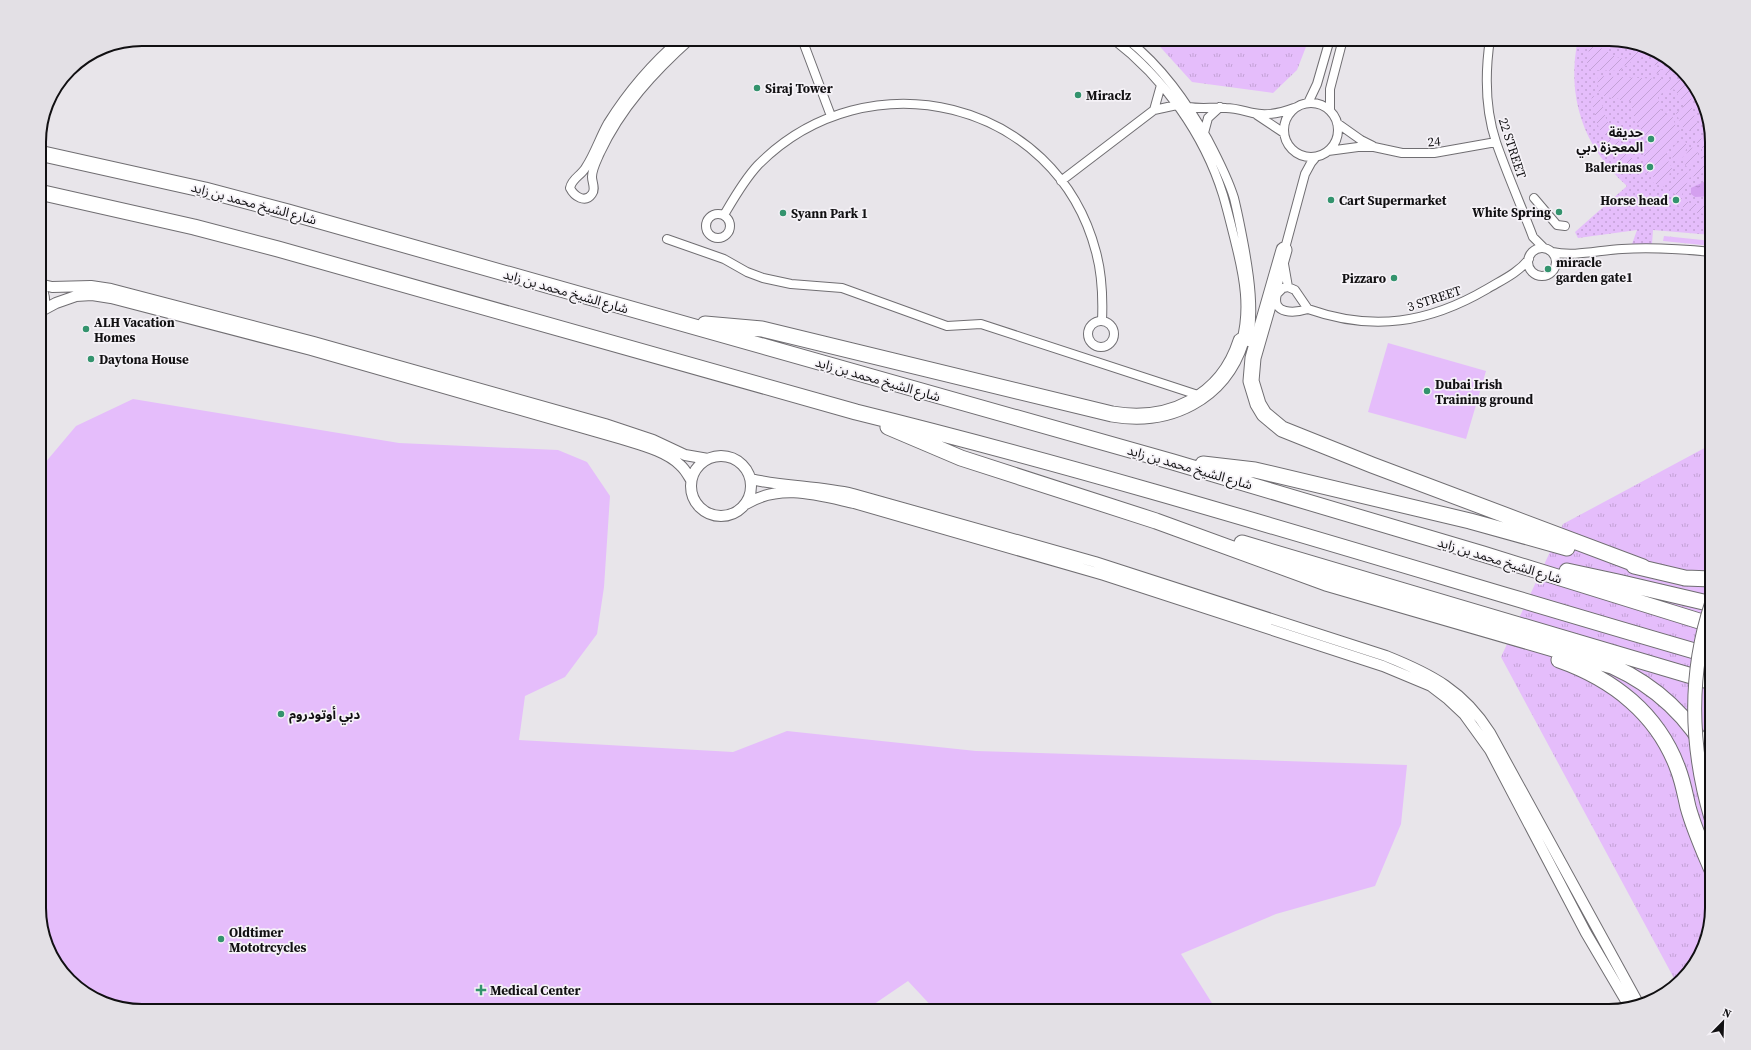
<svg xmlns="http://www.w3.org/2000/svg" width="1751" height="1050" font-family="'Source Serif 4','Noto Sans Arabic',serif">
<defs>
<pattern id="grass-tufts" width="24" height="20" patternUnits="userSpaceOnUse"><rect width="24" height="20" fill="#e5bdfb"/><path d="M3 7l-1-3M5 7V3M7 7l1-3M15 17l-1-3M17 17v-4M19 17l1-3" fill="none" stroke="#c3a1d6"/></pattern>
<pattern id="park-dots" width="8" height="8" patternUnits="userSpaceOnUse"><rect width="8" height="8" fill="#e5bdfb"/><path d="M2 2h.1M6 6h.1" fill="none" stroke="#c3a1d6" stroke-width="1.8" stroke-linecap="round"/></pattern>
<pattern id="garden-furrows" width="10" height="10" patternUnits="userSpaceOnUse"><rect width="10" height="10" fill="#e5bdfb"/><path d="M-1 1l2-2M0 10L10 0M9 11l2-2" fill="none" stroke="#c3a1d6"/></pattern>
<pattern id="water-ripples" width="26" height="14" patternUnits="userSpaceOnUse"><rect width="26" height="14" fill="#d4a0ef"/><path d="M2 4q2-2 4 0t4 0M15 11q2-2 4 0t4 0" fill="none" stroke="#b589cc"/></pattern>
</defs>
<rect width="100%" height="100%" fill="#e8e5ea"/>
<!-- grass -->
<path fill="url(#grass-tufts)" d="M1153 39H1309L1297 70 1273 93 1192 82Z
M1664 236 1712 241V246L1663 241Z
M1712 444V908L1698 960 1676 982 1501 657 1563 524Z"/>
<!-- park -->
<path fill="url(#park-dots)" d="M1578 39H1609L1661 53 1698 90 1712 135V235L1653 230 1652 244H1632L1637 230 1578 238 1575 232 1627 186C1583 147 1566 96 1578 39Z"/>
<!-- garden -->
<path fill="url(#garden-furrows)" d="M1592 47 1605 49C1612 57 1628 64 1636 53 1637 51 1638 49 1639 47L1643 50 1641 59 1631 62 1627 66 1623 65 1621 71 1592 70 1588 67 1587 62 1589 49Z
M1654 51 1661 53 1675 67 1651 65Z
M1652 69 1679 71 1683 75 1651 73 1650 71Z
M1597 76 1682 80 1690 84 1692 88 1691 106 1697 123 1693 130H1684L1676 113 1681 110 1684 105 1675 90C1670 88 1661 93 1658 97L1660 109 1668 116 1672 115 1676 127 1682 133C1675 141 1662 148 1668 160 1669 164 1671 165 1672 169L1663 187 1652 182 1654 177 1641 170 1646 147 1655 137 1653 135 1648 138 1646 134 1644 135 1631 111 1633 110 1631 104 1634 103 1633 100 1624 102 1615 97 1614 99 1599 94Z
M1591 95 1601 100 1605 116 1612 131 1602 136 1596 120Z
M1698 135 1712 149V163L1702 159V148L1695 140Z
M1616 137 1627 154 1637 163 1632 175 1615 157 1605 142Z
M1685 140 1687 147 1683 157 1674 161C1669 151 1674 142 1685 140Z
M1696 146 1699 158 1694 164 1687 167C1682 161 1685 155 1690 149Z
M1700 163 1712 168V171L1706 172 1689 178 1681 197 1669 191 1679 173 1683 171 1687 173Z
M1681 198 1691 204H1710L1712 205V215L1698 213 1677 205Z"/>
<!-- pitch -->
<path fill="#e5bdfb" d="M1388 343 1486 371 1466 439 1368 412Z
M133 399 399 443 558 450 587 462 610 496 604 587 597 634 565 677 525 696 519 740 733 752 787 731 976 751 1407 765 1401 824 1375 886 1276 914 1181 954 1217 1011H936L908 981 864 1011H142L90 997 53 960 39 915V470L76 426Z"/>
<!-- water -->
<path fill="url(#water-ripples)" d="M1708 180 1712 181V196L1695 197 1691 194V188Z"/>
<g fill="none" stroke-linecap="round" stroke-linejoin="round">
<defs>
<path id="minor" d="M680 39C652 63 628 91 608 123 600 137 595 153 586 167 581 176 572 178 570 188 574 196 585 204 592 194 596 189 592 182 592 177 592 169 597 160 600 153 621 108 654 72 691 39
M802 39 831 116
M1113 39C1164 78 1204 134 1223 195 1228 212 1232 229 1236 245 1244 277 1250 309 1241 341
M1127 39C1162 67 1186 101 1208 140 1218 159 1228 178 1234 198 1238 214 1241 230 1244 246 1250 279 1254 309 1249 342
M1490 39C1485 73 1485 109 1496 142 1507 174 1521 205 1533 237L1544 248
M1308 103 1317 84 1330 39
M1284 130a27 27 0 1 1 54 0a27 27 0 1 1-54 0Z
M1188 107C1201 109 1213 107 1226 108 1235 108 1244 111 1253 113 1267 116 1281 113 1294 108
M1154 110 1161 85
M1330 110V89L1343 39
M1257 115 1284 133
M1337 123 1361 140 1373 146
M1204 133 1208 118 1220 107
M1328 151 1358 147H1374L1402 153H1434L1496 142
M1061 181 1154 110 1177 105
M1534 198 1557 225 1565 226
M706 226a12 12 0 1 1 24 0a12 12 0 1 1-24 0Z
M724 215C734 198 744 180 758 165 867 55 1056 99 1096 252 1102 274 1103 298 1102 321
M667 239 724 259 747 272 763 278 791 284 842 288 947 326 981 324 1201 396
M1528 262a14 14 0 1 1 28 0a14 14 0 1 1-28 0Z
M1284 252 1305 174 1311 163 1316 157
M1552 252C1575 257 1599 250 1622 249 1653 247 1682 249 1712 252
M1284 264 1288 287
M1288 287 1295 290 1308 309C1295 313 1271 315 1277 294L1283 288Z
M1308 309C1373 332 1429 323 1487 289 1502 280 1518 273 1529 259
M1088 334a13 13 0 1 1 26 0a13 13 0 1 1-26 0Z"/>
<path id="tertiary" d="M39 284 52 287 91 286 111 289 314 342 605 424 653 440 685 455 708 459
M39 285C46 296 46 306 39 317
M43 310 56 303 76 296 92 295 111 298 311 350 622 439C641 445 666 451 680 465 685 469 688 475 691 480
M691 486a30 30 0 1 1 60 0a30 30 0 1 1-60 0Z
M751 479C785 487 819 486 853 494L1095 562 1386 656C1431 674 1464 691 1490 733L1638 1003
M746 504C780 483 818 495 854 503L1104 575 1383 666 1431 686 1448 699 1464 714 1490 750 1586 933 1629 1006"/>
<path id="motorway" d="M39 153 205 190 288 212 1173 462 1483 554 1712 625
M39 192 194 227 278 249 856 412C1144 483 1427 574 1712 656
M1284 250 1253 358 1251 381 1258 404 1264 414 1282 429 1372 465 1643 567
M705 324 762 329 1112 414C1169 424 1223 398 1241 341
M888 427 961 458 1156 521 1326 583 1612 666C1656 686 1689 716 1712 760
M1203 464 1255 470 1470 521 1567 548
M1242 543 1712 682
M1634 566 1685 578 1712 579
M1567 571 1618 582 1712 604
M1559 660C1613 679 1658 714 1678 769 1683 782 1685 794 1688 807 1694 829 1703 849 1712 870"/>
</defs>
<!-- minor casing -->
<use href="#minor" stroke="#706e72" stroke-width="10"/>
<!-- tertiary casing -->
<use href="#tertiary" stroke="#706e72" stroke-width="12"/>
<!-- motorway casing -->
<use href="#motorway" stroke="#706e72" stroke-width="17"/>
<!-- minor -->
<use href="#minor" stroke="#fff" stroke-width="8"/>
<!-- tertiary -->
<use href="#tertiary" stroke="#fff" stroke-width="10"/>
<!-- motorway -->
<use href="#motorway" stroke="#fff" stroke-width="15"/>
<defs>
<path id="primary-bridge" d="M1711 818C1690 746 1688 674 1712 602"/>
</defs>
<!-- primary-bridge casing -->
<use href="#primary-bridge" stroke="#706e72" stroke-width="15" stroke-linecap="butt"/>
<!-- primary-bridge -->
<use href="#primary-bridge" stroke="#fff" stroke-width="13"/>
</g>
<!-- markers -->
<g fill="#33936d" stroke="#f5f2f7" stroke-width="1.5">
<circle cx="757" cy="88" r="4"/>
<circle cx="1078" cy="95" r="4"/>
<circle cx="1651" cy="139" r="4"/>
<circle cx="1650" cy="167" r="4"/>
<circle cx="1331" cy="200" r="4"/>
<circle cx="1676" cy="200" r="4"/>
<circle cx="1559" cy="212" r="4"/>
<circle cx="783" cy="213" r="4"/>
<circle cx="1548" cy="269" r="4"/>
<circle cx="1394" cy="278" r="4"/>
<circle cx="86" cy="329" r="4"/>
<circle cx="91" cy="359" r="4"/>
<circle cx="1427" cy="391" r="4"/>
<circle cx="281" cy="714" r="4"/>
<circle cx="221" cy="939" r="4"/>
<path d="M479 984h4v4h4v4h-4v4h-4v-4h-4v-4h4z"/>
</g>
<g text-anchor="middle" stroke-width="3.5" stroke-linejoin="round" paint-order="stroke">
<!-- poi labels -->
<g font-size="13" font-weight="bold" fill="#111012" stroke="#f5f2f7" text-anchor="start">
<text x="765" y="93">Siraj Tower</text>
<text x="1086" y="100">Miraclz</text>
<text x="1643" y="137" text-anchor="end">حديقة<tspan x="1643" dy="15">المعجزة دبي</tspan></text>
<text x="1642" y="172" text-anchor="end">Balerinas</text>
<text x="1339" y="205">Cart Supermarket</text>
<text x="1668" y="205" text-anchor="end">Horse head</text>
<text x="1551" y="217" text-anchor="end">White Spring</text>
<text x="791" y="218">Syann Park 1</text>
<text x="1556" y="267">miracle<tspan x="1556" dy="15">garden gate1</tspan></text>
<text x="1386" y="283" text-anchor="end">Pizzaro</text>
<text x="94" y="327">ALH Vacation<tspan x="94" dy="15">Homes</tspan></text>
<text x="99" y="364">Daytona House</text>
<text x="1435" y="389">Dubai Irish<tspan x="1435" dy="15">Training ground</tspan></text>
<text x="289" y="719">دبي أوتودروم</text>
<text x="229" y="937">Oldtimer<tspan x="229" dy="15">Mototrcycles</tspan></text>
<text x="490" y="995">Medical Center</text>
</g>
<!-- street labels -->
<g font-size="13" fill="#111012" stroke="#f5f2f7">
<text transform="translate(1434 141) rotate(-5)" y="5">24</text>
<text transform="translate(1513 148) rotate(72)" y="5">22 STREET</text>
<text transform="translate(254 203) rotate(15)" y="5">شارع الشيخ محمد بن زايد</text>
<text transform="translate(566 291) rotate(16)" y="5">شارع الشيخ محمد بن زايد</text>
<text transform="translate(1434 298) rotate(-18)" y="5">3 STREET</text>
<text transform="translate(878 379) rotate(16)" y="5">شارع الشيخ محمد بن زايد</text>
<text transform="translate(1190 467) rotate(16)" y="5">شارع الشيخ محمد بن زايد</text>
<text transform="translate(1500 560) rotate(17)" y="5">شارع الشيخ محمد بن زايد</text>
</g>
</g>
<!-- crop -->
<path d="M0 0H1751V1050H0ZM142 46H1609A96 96 0 0 1 1705 142V908A96 96 0 0 1 1609 1004H142A96 96 0 0 1 46 908V142A96 96 0 0 1 142 46Z" fill="#e3e0e5" fill-rule="evenodd"/>
<path fill="none" stroke="#111012" stroke-width="2" d="M142 46H1609A96 96 0 0 1 1705 142V908A96 96 0 0 1 1609 1004H142A96 96 0 0 1 46 908V142A96 96 0 0 1 142 46Z"/>
<!-- north arrow -->
<g transform="translate(1723 1022) rotate(23)" stroke="#f5f2f7" stroke-width="3" paint-order="stroke">
<path d="M0-3L7 15L0 10L-7 15Z" fill="#111012"/>
<text y="-6" font-size="11" font-weight="bold" text-anchor="middle" fill="#111012">N</text>
</g>
</svg>
